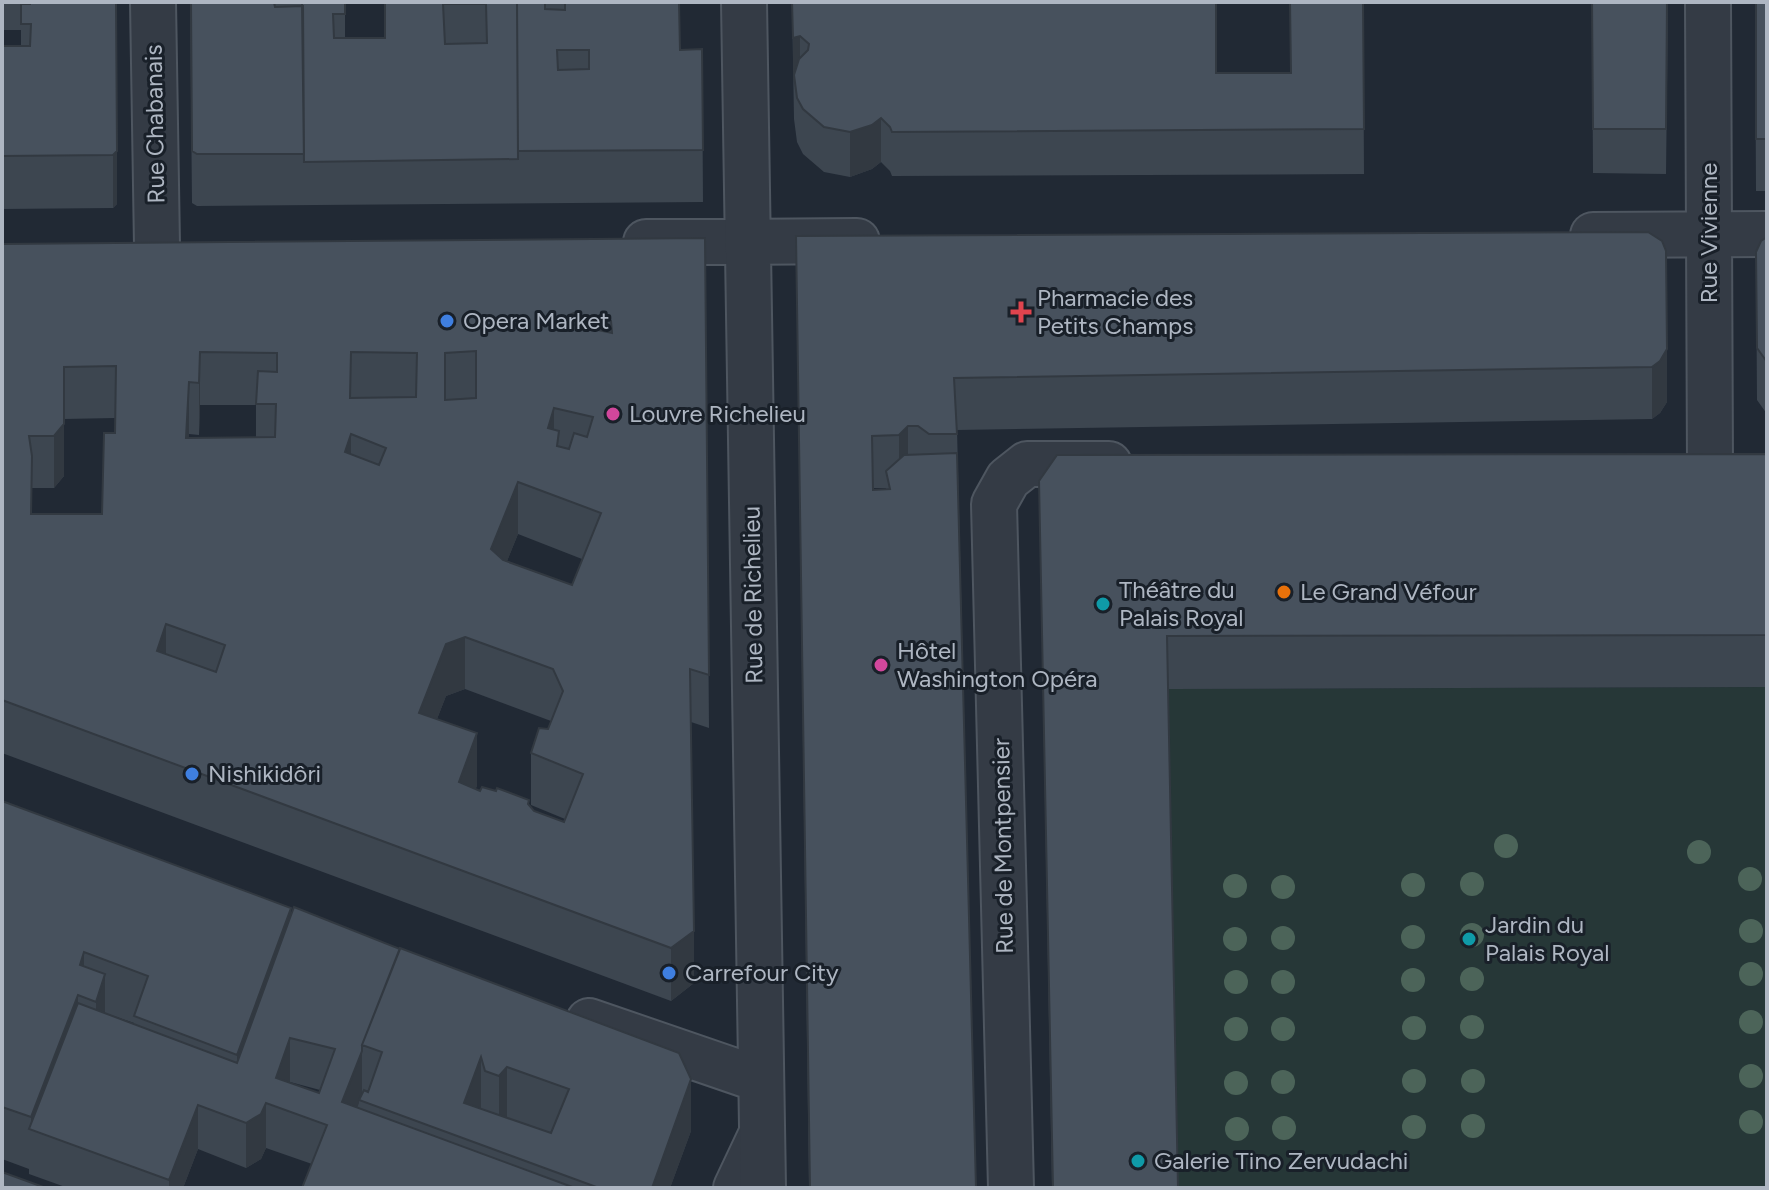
<svg xmlns="http://www.w3.org/2000/svg" width="1769" height="1190" font-family="Figtree,sans-serif">
<rect width="100%" height="100%" fill="#212934"/>
<!-- green -->
<path fill="#263737" d="M1767 687V1188H1177L1167 689Z"/>
<g fill="none" stroke-linecap="round" stroke-linejoin="round">
<defs>
<path id="pedestrian" d="M153 2 157 246
M646 242H748
M736 1188 761 1135"/>
<path id="minor" d="M744 2 763 1188
M1708 2 1710 465
M1593 235 1767 234
M748 242 857 241
M589 1021 761 1080
M1011 1188 994 504 1008 479 1027 464H1109"/>
</defs>
<!-- pedestrian casing -->
<use href="#pedestrian" stroke="#4e5660" stroke-width="48"/>
<!-- minor casing -->
<use href="#minor" stroke="#4e5660" stroke-width="48"/>
<!-- pedestrian -->
<use href="#pedestrian" stroke="#343b45" stroke-width="44"/>
<!-- minor -->
<use href="#minor" stroke="#343b45" stroke-width="44"/>
</g>
<!-- trees -->
<g fill="#4c6459">
<circle cx="1506" cy="846" r="12"/>
<circle cx="1699" cy="852" r="12"/>
<circle cx="1750" cy="879" r="12"/>
<circle cx="1472" cy="884" r="12"/>
<circle cx="1413" cy="885" r="12"/>
<circle cx="1235" cy="886" r="12"/>
<circle cx="1283" cy="887" r="12"/>
<circle cx="1751" cy="931" r="12"/>
<circle cx="1472" cy="935" r="12"/>
<circle cx="1413" cy="937" r="12"/>
<circle cx="1283" cy="938" r="12"/>
<circle cx="1235" cy="939" r="12"/>
<circle cx="1751" cy="974" r="12"/>
<circle cx="1472" cy="979" r="12"/>
<circle cx="1413" cy="980" r="12"/>
<circle cx="1236" cy="982" r="12"/>
<circle cx="1283" cy="982" r="12"/>
<circle cx="1751" cy="1022" r="12"/>
<circle cx="1472" cy="1027" r="12"/>
<circle cx="1414" cy="1028" r="12"/>
<circle cx="1236" cy="1029" r="12"/>
<circle cx="1283" cy="1029" r="12"/>
<circle cx="1751" cy="1076" r="12"/>
<circle cx="1414" cy="1081" r="12"/>
<circle cx="1473" cy="1081" r="12"/>
<circle cx="1283" cy="1082" r="12"/>
<circle cx="1236" cy="1083" r="12"/>
<circle cx="1751" cy="1122" r="12"/>
<circle cx="1473" cy="1126" r="12"/>
<circle cx="1414" cy="1127" r="12"/>
<circle cx="1284" cy="1128" r="12"/>
<circle cx="1237" cy="1129" r="12"/>
</g>
<!-- wall -->
<path fill="#3d4650" fill-rule="evenodd" d="M2 2H116L117 204 113 208 2 209V46H21V30H2Z
M190 2H345V38H385V2H679L680 50 702 49 703 202 197 206 192 203Z
M792 2H1216V73H1290L1363 2 1364 174 892 176 890 171 881 162 872 169 850 177 824 172 803 154 797 142 794 119Z
M1592 2H1668L1666 174 1593 173Z
M1755 2H1767V191H1756Z
M1648 232 1667 402 1660 413 1652 419 957 430 976 1188H809L796 236ZM873 488H886V489L873 490Z
M1767 237V414L1757 400 1756 252Z
M705 238 709 728 691 722 694 983 671 1001 2 753V244ZM200 405H256V437L188 438 189 434 199 435ZM115 418V433L102 514H31L32 488H54L64 476V419ZM518 534 582 559 572 585 507 561ZM465 689 551 721 548 729 531 753V805L565 819 564 822 534 811 529 805 475 789 477 786 437 719 446 696Z
M1767 454V687L1168 689 1178 1188H1052L1039 481Z
M2 801 291 916 691 1131 670 1188H302L312 1164 266 1148 261 1159 246 1168 198 1149 183 1188H68L29 1174V1169L2 1159ZM105 1013 134 1023V1024ZM290 1082 320 1090 319 1093 290 1083Z"/>
<!-- shaded-wall -->
<path fill="#323941" d="M800 36V81L794 75 793 82V38Z
M881 118V162L872 169 850 177V132Z
M117 151V204L113 208V155Z
M574 313V366L569 315Z
M1667 349V402L1660 413 1652 419V367Z
M200 352V405L199 435V383Z
M351 352V486L345 452Z
M189 382V434L186 490V438Z
M554 408V461L548 428Z
M64 424V476L54 488V436Z
M908 426V479L899 487V435Z
M518 482V534L491 601V549Z
M166 624V677L157 651Z
M465 637V689L446 696 419 765V713L446 644Z
M477 733V786L459 835V782Z
M291 908V961L237 1107V1055Z
M694 931V983L671 1001V948Z
M84 952V997L80 965Z
M105 974V1026L96 1054V1002Z
M78 995V1047L31 1130V1117Z
M290 1038V1082L281 1109 276 1078Z
M362 1051V1096L359 1100V1103L342 1146V1102Z
M481 1057V1109L464 1103Z
M507 1067V1120L499 1128V1076Z
M691 1079V1131L670 1188H652Z
M266 1103V1148L261 1159 246 1168V1123Z
M198 1105V1149L183 1188H169V1180Z"/>
<!-- building -->
<path fill="#47515d" stroke="#323941" stroke-width="2" fill-rule="evenodd" d="M30 2H116L117 151 113 155 2 156V46H30L31 24H21V4H30Z
M191 2H274L275 7 303 6 304 154H197L192 151Z
M302 2H345V14H333L334 38H385V2H517L518 159 304 162ZM443 4H486L487 43 445 44Z
M517 2H545V9L565 10V2H679L680 50 702 49 703 150 518 151ZM557 50H589V69L558 70Z
M792 2H1216V73H1291L1290 2H1363L1364 129 892 132 890 127 881 118 872 125 850 132 824 127 803 109 797 98 794 75 799 59 808 50 809 44 800 36 793 38Z
M1592 2H1667L1666 129H1593Z
M1756 2H1767V139H1756Z
M1648 232 1662 241 1666 251 1667 349 1660 361 1652 367 954 378 957 434H929L918 426H908L899 435 872 436 873 490 890 489 886 471 904 455 957 453 976 1188H810L796 236Z
M1767 237V362L1757 348 1756 252 1761 241Z
M705 238 709 675 690 669 694 931 671 948 2 700V244ZM574 313 585 319 600 317 611 321 612 333 570 324 569 315ZM476 351V398L445 400V353ZM200 352 277 353V372L258 371 256 404H276L275 437 186 438 189 382 199 383ZM351 352 417 353 416 397 350 398ZM116 366 115 433H104L102 514H31L32 456 29 436H54L64 424V367ZM554 408 593 417 587 437 574 433 569 449 557 446 559 431 548 428ZM351 434 386 448 379 465 345 452ZM518 482 601 513 572 585 503 560 491 549ZM166 624 225 645 216 672 157 651ZM465 637 553 669 563 691 548 729 539 728 531 753 583 774 564 822 534 811 528 804 529 800 497 788 496 791 482 787 480 791 459 782 477 733 419 713 446 644Z
M1767 454V635L1167 636 1178 1188H1053L1039 481 1057 455Z
M2 801 291 908 237 1055 134 1016 148 976 84 952 80 965 105 974 96 1002 78 995 31 1117 2 1107Z
M294 907 400 949 362 1045V1051L342 1102 575 1188H302L327 1125 266 1103 261 1114 246 1123 198 1105 169 1180 29 1129 78 1003 237 1063ZM290 1038 335 1049 319 1093 276 1078Z
M400 948 679 1053 691 1079 652 1188H599L359 1100 364 1090 368 1092 382 1052 362 1045ZM481 1057 485 1071 499 1076 507 1067 569 1089 551 1133 464 1103Z
M2 1172 46 1188H2Z"/>
<!-- markers -->
<path fill="#e0444e" stroke="#192029" stroke-width="3" d="M1017 300h8v8h8v8h-8v8h-8v-8h-8v-8h8z"/>
<g fill="#3f7fe0" stroke="#192029" stroke-width="3">
<circle cx="447" cy="321" r="8"/>
<circle cx="192" cy="774" r="8"/>
<circle cx="669" cy="973" r="8"/>
</g>
<g fill="#d1479c" stroke="#192029" stroke-width="3">
<circle cx="613" cy="414" r="8"/>
<circle cx="881" cy="665" r="8"/>
</g>
<circle fill="#e8710a" stroke="#192029" stroke-width="3" cx="1284" cy="592" r="8"/>
<g fill="#0f9aa8" stroke="#192029" stroke-width="3">
<circle cx="1103" cy="604" r="8"/>
<circle cx="1469" cy="939" r="8"/>
<circle cx="1138" cy="1161" r="8"/>
</g>
<g text-anchor="middle" stroke-width="6" stroke-linejoin="round" paint-order="stroke">
<!-- street labels -->
<g font-size="24" fill="#aeb6c2" stroke="#192029">
<text transform="translate(155 124) rotate(-91)" y="8">Rue Chabanais</text>
<text transform="translate(1709 233) rotate(-90)" y="8">Rue Vivienne</text>
<text transform="translate(753 595) rotate(-91)" y="8">Rue de Richelieu</text>
<text transform="translate(1003 846) rotate(-91)" y="8">Rue de Montpensier</text>
</g>
<!-- poi labels -->
<g font-size="24" fill="#aeb6c2" stroke="#192029" text-anchor="start">
<text x="1037" y="306">Pharmacie des<tspan x="1037" dy="28">Petits Champs</tspan></text>
<text x="463" y="329">Opera Market</text>
<text x="629" y="422">Louvre Richelieu</text>
<text x="1119" y="598">Théâtre du<tspan x="1119" dy="28">Palais Royal</tspan></text>
<text x="1300" y="600">Le Grand Véfour</text>
<text x="897" y="659">Hôtel<tspan x="897" dy="28">Washington Opéra</tspan></text>
<text x="208" y="782">Nishikidôri</text>
<text x="1485" y="933">Jardin du<tspan x="1485" dy="28">Palais Royal</tspan></text>
<text x="685" y="981">Carrefour City</text>
<text x="1154" y="1169">Galerie Tino Zervudachi</text>
</g>
</g>
<!-- border -->
<rect width="1769" height="1190" fill="none" stroke="#aeb6c2" stroke-width="8"/>
</svg>
